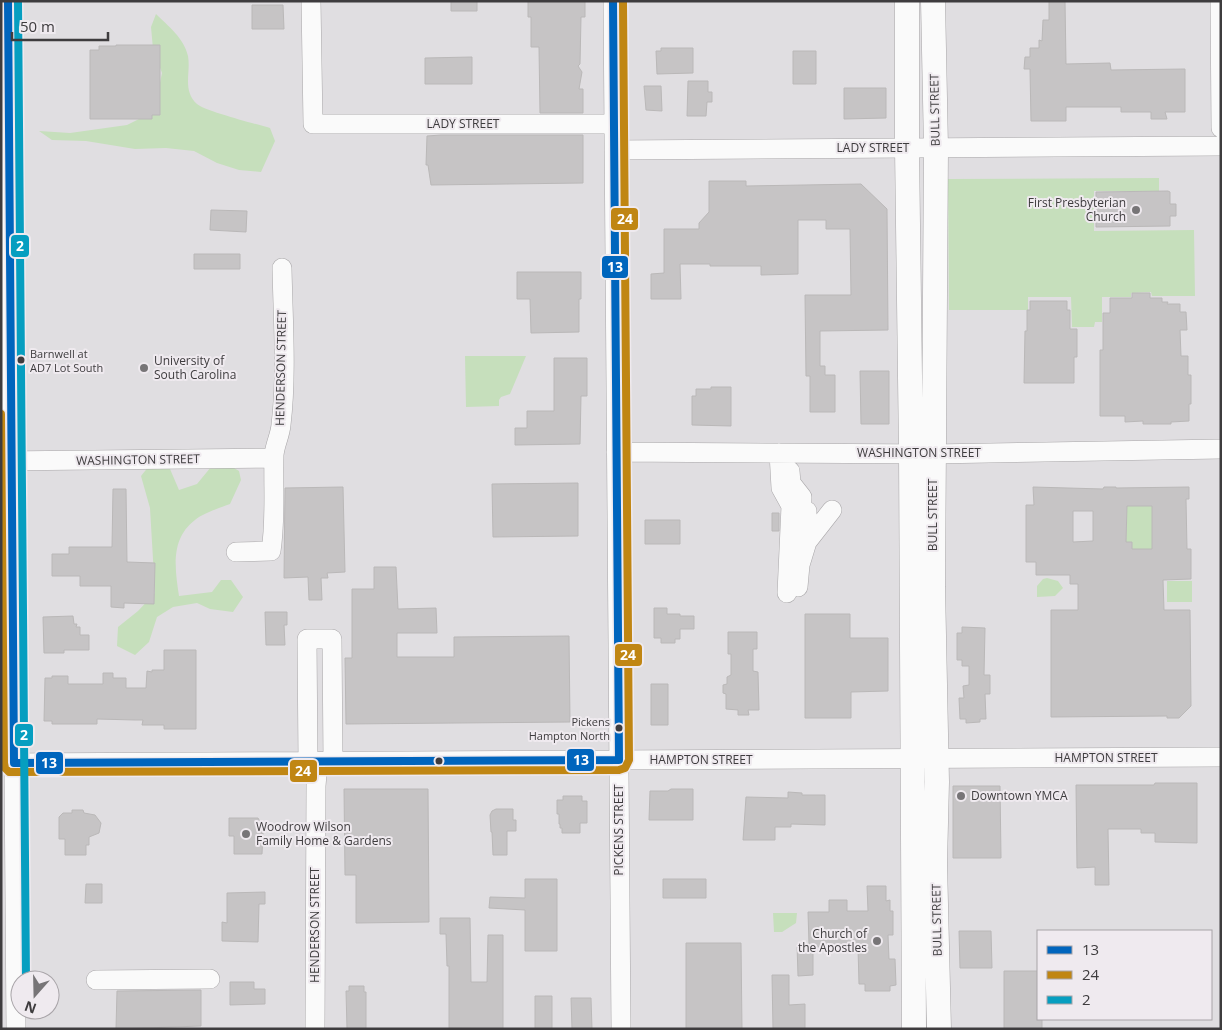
<svg xmlns="http://www.w3.org/2000/svg" width="1222" height="1030" font-family="'Open Sans',sans-serif">
<rect width="100%" height="100%" fill="#e0dee1"/>
<!-- green -->
<path fill="#c6dfbc" d="M156 14C168 26 184 38 188 56 191 73 182 90 197 104 205 111 256 124 270 128L275 141 261 172 239 170 217 163 194 151 166 148 135 149 86 141 52 140 39 131 70 133 127 125 147 115 158 92 162 73 153 49 151 27Z
M1159 178V191H1094V231L1194 230 1195 296H1152L1151 292 1131 293V297H1102V322H1095L1094 327H1072L1071 297H1028V310H949L948 179Z
M465 356H526L510 394 501 397 499 400V406L466 407Z
M226 463 239 471 241 480 230 504C220 508 203 513 195 520 170 539 175 569 179 596L212 592 221 580H231L243 597 233 612 210 609 197 603 173 607 157 617 149 642 135 655 117 646 118 627 138 611 155 593 150 508 141 476 149 466 170 469 179 490 197 484 211 467Z
M1127 506H1152V549H1132V542H1126Z
M1047 578 1058 581 1063 588 1055 596 1037 597V586L1043 579Z
M1167 581H1192V602H1167Z
M773 913H797L796 923 782 932H774Z"/>
<!-- building -->
<path fill="#c6c4c5" stroke="#bab8b8" fill-rule="evenodd" d="M451 1H477V11H451Z
M528 1H585V17H581L580 64 578 66 582 72 579 89H583V113H540L539 47H531V17H528Z
M1049 1H1065L1066 64 1110 63 1111 70 1185 69V112H1165L1167 119H1151V112H1121V107H1066V121H1031L1030 69H1024L1025 57H1030V48H1039V40L1042 41 1043 20H1049Z
M252 5H283L284 29H252Z
M116 45H160V115H152V119H90V50H99V46H116Z
M661 48H693V73L657 74 656 51H661Z
M793 51H816V84H793Z
M472 57V84H425V58Z
M688 81H708V92H712V102H707L706 116H687Z
M644 86H661L662 111 646 110Z
M844 88H886V118L844 119Z
M441 135H583V183L431 185 428 165H426L427 136Z
M709 181H746V186L861 184 887 209 888 330 820 331V366H825V375H835V412H810V376H806L805 295H851L850 229H826V220H798V274L761 275V266H710V264H680L681 299H651V274L664 273V229H699V223L709 212Z
M1168 191 1170 192V204H1176V216H1170V226L1096 227V192Z
M211 210 247 211 246 232 210 230Z
M194 254H240V269H194Z
M517 272H581V299H579V332L531 333 530 299H517Z
M1132 293H1150V298H1162V302H1168L1167 304H1180V312H1186L1187 330H1180L1181 356H1188V375H1191V404H1189V421L1171 422V424H1143V421L1125 422V416H1100V350H1103V313H1110V298H1132Z
M1030 301H1067V310H1070V329H1077V357H1074V383H1024L1025 331H1027V310H1030Z
M554 358H587V396H581L580 444 515 445V428H527V411H554Z
M860 371H889V424H861Z
M711 387H731V426L692 425V396H696V389H711Z
M578 483V536L493 537 492 484Z
M343 487 345 572 327 573 328 578H321L322 600H309L308 577 284 578 285 488Z
M1033 487 1103 489 1104 487H1116V488L1189 487V499H1186L1187 549H1191V579L1163 580 1164 610H1190L1191 706 1179 718H1167V716L1051 717V610H1078V584H1070V575H1036V562H1026V505H1034ZM1127 506H1152V549H1132V542H1126ZM1073 511H1093V541L1073 542Z
M113 489H126L127 562 155 563 154 604 124 603V608L111 607V586H80V576H52V554H69V547H112Z
M772 513H779V531H772Z
M645 520H680V544H645Z
M374 567H396L398 609 436 608 437 633H397V657H454V637L569 636 570 722 346 724 345 658H352V589H374Z
M654 608H667V614H680V616H694V629H680V639H675V643H661V638H654Z
M265 612H287V625H284L285 645H266Z
M805 614H850V638H888V691L851 692V718H805Z
M73 616 74 624H77L76 627H80V635H89V650H64V653H44L43 617Z
M962 627 985 628 984 675H990V694H985L986 719H980V722L966 723V719H960L959 698H964L963 686 969 685V666H962V660H957V633H962Z
M728 632H757V649H753V671L758 672 759 710H748L749 715H738V710L726 709V694L723 693V685L727 684V677L731 675V654H728Z
M164 650H196V729H164V725H142L143 720H135L97 719V724H52V721H44L45 678H52V676H68V684H103V673H113V678H126V688H146L147 671 152 672V670H164Z
M651 684H668V725H651Z
M1155 783H1197V843L1155 842V833H1141V829H1108L1109 885H1095V867L1077 868 1076 785H1154Z
M953 786H1000L1001 858H953Z
M344 789H428L429 922 356 923V875H345Z
M671 789H693V820H649L650 791H668Z
M788 792 802 793V795H825V825L791 824V827H775V840H743L746 797 788 798Z
M563 796H582V801H587V823H580V833H562V828H560V824H559V814H557V800H563Z
M496 809H513V820H516V831H507V855H493L492 832H491L490 815 492 811Z
M72 810H83L84 813 95 815 101 823 99 833 89 837V845H86V855H65V839H59V817L63 813H72Z
M229 818H258L262 825 261 833H263L262 854H234V836H229Z
M525 879H557V951H525V910L489 908 490 897 525 898Z
M663 879H706V898H663Z
M86 884H102V903H85Z
M867 886H886V901L890 900V911H893V935H888L889 959H895L896 985 890 986V991H865V984H859L858 947H813V975L798 976 797 944H809L808 912H829V900H847V911H868Z
M265 892V904H259L258 942 222 941V922L227 923V893Z
M440 918H470L471 982H487L488 935H503V1029L449 1028V966H447L446 934H440Z
M959 931H991L992 968H960Z
M686 943H741L742 1029H686Z
M1004 971H1038V1019H1042V1029H1004Z
M772 975H789V1005L805 1004V1029H773Z
M230 982H254V989H265V1004L230 1005Z
M349 986H364V992H366V1029H347L346 991H349Z
M201 990V1026L116 1029 117 991Z
M535 996H552V1029H535Z
M571 998H591L592 1029H572Z"/>
<g fill="none" stroke-linecap="round" stroke-linejoin="round">
<defs>
<path id="minor" d="M8 1 16 1029
M311 1 313 124H614
M613 1 621 1029
M1220 1 1221 128
M614 150 1221 146
M616 452 933 454 1221 449
M779 453 781 488 791 506 787 593
M1 461 274 458
M790 471 791 483 802 497 801 525
M807 542V511
M236 552 271 551C276 519 273 487 274 455 275 444 280 436 281 425 287 375 283 319 282 268
M798 587 800 565 807 542 832 510
M308 762 307 639H332L333 762
M1 763 1221 757
M96 980 210 979
M315 1029 316 786 318 762"/>
<path id="major" d="M907 1V148L911 453 914 1029
M933 1 936 148 933 587 937 782 935 863 939 1029"/>
</defs>
<!-- minor casing -->
<use href="#minor" stroke="#a8a6a8" stroke-width="20"/>
<!-- major casing -->
<use href="#major" stroke="#a8a6a8" stroke-width="25"/>
<!-- minor -->
<use href="#minor" stroke="#fafafa" stroke-width="19"/>
<!-- major -->
<use href="#major" stroke="#fafafa" stroke-width="24"/>
<defs>
<path id="bus-1" d="M8 1 14 763 619 760 613 1"/>
<path id="bus-2" d="M1 414 4 763 5 768 9 772 619 770 625 768 629 760 623 1"/>
<path id="bus-3" d="M18 1 26 980"/>
</defs>
<!-- bus-1 casing -->
<use href="#bus-1" stroke="#efeaef" stroke-width="11"/>
<!-- bus-2 casing -->
<use href="#bus-2" stroke="#efeaef" stroke-width="11"/>
<!-- bus-3 casing -->
<use href="#bus-3" stroke="#efeaef" stroke-width="11"/>
<!-- bus-1 -->
<use href="#bus-1" stroke="#0065bd" stroke-width="8"/>
<!-- bus-2 -->
<use href="#bus-2" stroke="#c08613" stroke-width="8"/>
<!-- bus-3 -->
<use href="#bus-3" stroke="#069ec0" stroke-width="8"/>
</g>
<!-- markers -->
<g fill="#777577" stroke="#efeaef" stroke-width="2">
<circle cx="1136" cy="210" r="5"/>
<circle cx="144" cy="368" r="5"/>
<circle cx="961" cy="796" r="5"/>
<circle cx="246" cy="834" r="5"/>
<circle cx="877" cy="941" r="5"/>
</g>
<g fill="#3e3c3e" stroke="#efeaef" stroke-width="2">
<circle cx="21" cy="360" r="4.5"/>
<circle cx="619" cy="728" r="4.5"/>
<circle cx="439" cy="761" r="4.5"/>
</g>
<g text-anchor="middle" stroke-width="4" stroke-linejoin="round" paint-order="stroke">
<!-- bus labels -->
<g font-size="11" fill="#3e3c3e" stroke="#efeaef" text-anchor="start">
<text x="30" y="358">Barnwell at<tspan x="30" dy="14">AD7 Lot South</tspan></text>
<text x="610" y="726" text-anchor="end">Pickens<tspan x="610" dy="14">Hampton North</tspan></text>
</g>
<!-- street labels -->
<g font-size="12" fill="#3e3c3e" stroke="#efeaef">
<text transform="translate(935 110) rotate(-91)" y="4">BULL STREET</text>
<text x="463" y="128">LADY STREET</text>
<text x="873" y="152">LADY STREET</text>
<text transform="translate(281 368) rotate(-89)" y="4">HENDERSON STREET</text>
<text x="919" y="457">WASHINGTON STREET</text>
<text transform="translate(138 460) rotate(-1)" y="4">WASHINGTON STREET</text>
<text transform="translate(933 515) rotate(-90)" y="4">BULL STREET</text>
<text x="1106" y="762">HAMPTON STREET</text>
<text x="701" y="764">HAMPTON STREET</text>
<text transform="translate(619 830) rotate(-90)" y="4">PICKENS STREET</text>
<text transform="translate(937 920) rotate(-91)" y="4">BULL STREET</text>
<text transform="translate(315 925) rotate(-90)" y="4">HENDERSON STREET</text>
</g>
<!-- poi labels -->
<g font-size="12" fill="#3e3c3e" stroke="#efeaef" text-anchor="start">
<text x="1126" y="207" text-anchor="end">First Presbyterian<tspan x="1126" dy="14">Church</tspan></text>
<text x="154" y="365">University of<tspan x="154" dy="14">South Carolina</tspan></text>
<text x="971" y="800">Downtown YMCA</text>
<text x="256" y="831">Woodrow Wilson<tspan x="256" dy="14">Family Home &amp; Gardens</tspan></text>
<text x="867" y="938" text-anchor="end">Church of<tspan x="867" dy="14">the Apostles</tspan></text>
</g>
</g>
<g stroke="#efeaef" stroke-width="2">
<rect x="610" y="207" width="29" height="24" rx="5" fill="#c08613"/>
<rect x="10" y="234" width="20" height="24" rx="5" fill="#069ec0"/>
<rect x="601" y="255" width="28" height="24" rx="5" fill="#0065bd"/>
<rect x="614" y="643" width="29" height="24" rx="5" fill="#c08613"/>
<rect x="14" y="723" width="20" height="24" rx="5" fill="#069ec0"/>
<rect x="566" y="748" width="29" height="24" rx="5" fill="#0065bd"/>
<rect x="35" y="751" width="29" height="24" rx="5" fill="#0065bd"/>
<rect x="289" y="759" width="29" height="24" rx="5" fill="#c08613"/>
</g>
<g font-size="14" text-anchor="middle" font-weight="bold" fill="#fff">
<text x="625" y="224">24</text>
<text x="20" y="251">2</text>
<text x="615" y="272">13</text>
<text x="628" y="660">24</text>
<text x="24" y="740">2</text>
<text x="581" y="765">13</text>
<text x="49" y="768">13</text>
<text x="303" y="776">24</text>
</g>
<!-- border -->
<rect width="1222" height="1030" fill="none" stroke="#3e3c3e" stroke-width="5"/>
<!-- legend -->
<rect x="1037" y="930" width="175" height="90" fill="#efeaef" stroke="#a8a4a8"/>
<rect x="1047" y="946" width="25" height="8" fill="#0065bd" stroke="#a8a4a8"/>
<text x="1082" y="955" font-size="15" fill="#3e3c3e">13</text>
<rect x="1047" y="971" width="25" height="8" fill="#c08613" stroke="#a8a4a8"/>
<text x="1082" y="980" font-size="15" fill="#3e3c3e">24</text>
<rect x="1047" y="996" width="25" height="8" fill="#069ec0" stroke="#a8a4a8"/>
<text x="1082" y="1005" font-size="15" fill="#3e3c3e">2</text>
<!-- north arrow -->
<g transform="translate(35 995) rotate(200)"><circle r="24" fill="#efeaef" stroke="#a8a4a8"/>
<path d="M0-4L9 19L0 12L-9 19Z" fill="#777577"/>
<text y="-8" font-size="14" font-weight="bold" text-anchor="middle" fill="#3e3c3e">N</text>
</g>
<!-- scale -->
<path d="M12 32v8h96v-8" fill="none" stroke="#3e3c3e" stroke-width="2.5"/>
<text x="20" y="32" font-size="15" fill="#3e3c3e" stroke="#efeaef" stroke-width="4" paint-order="stroke">50 m</text>
</svg>
